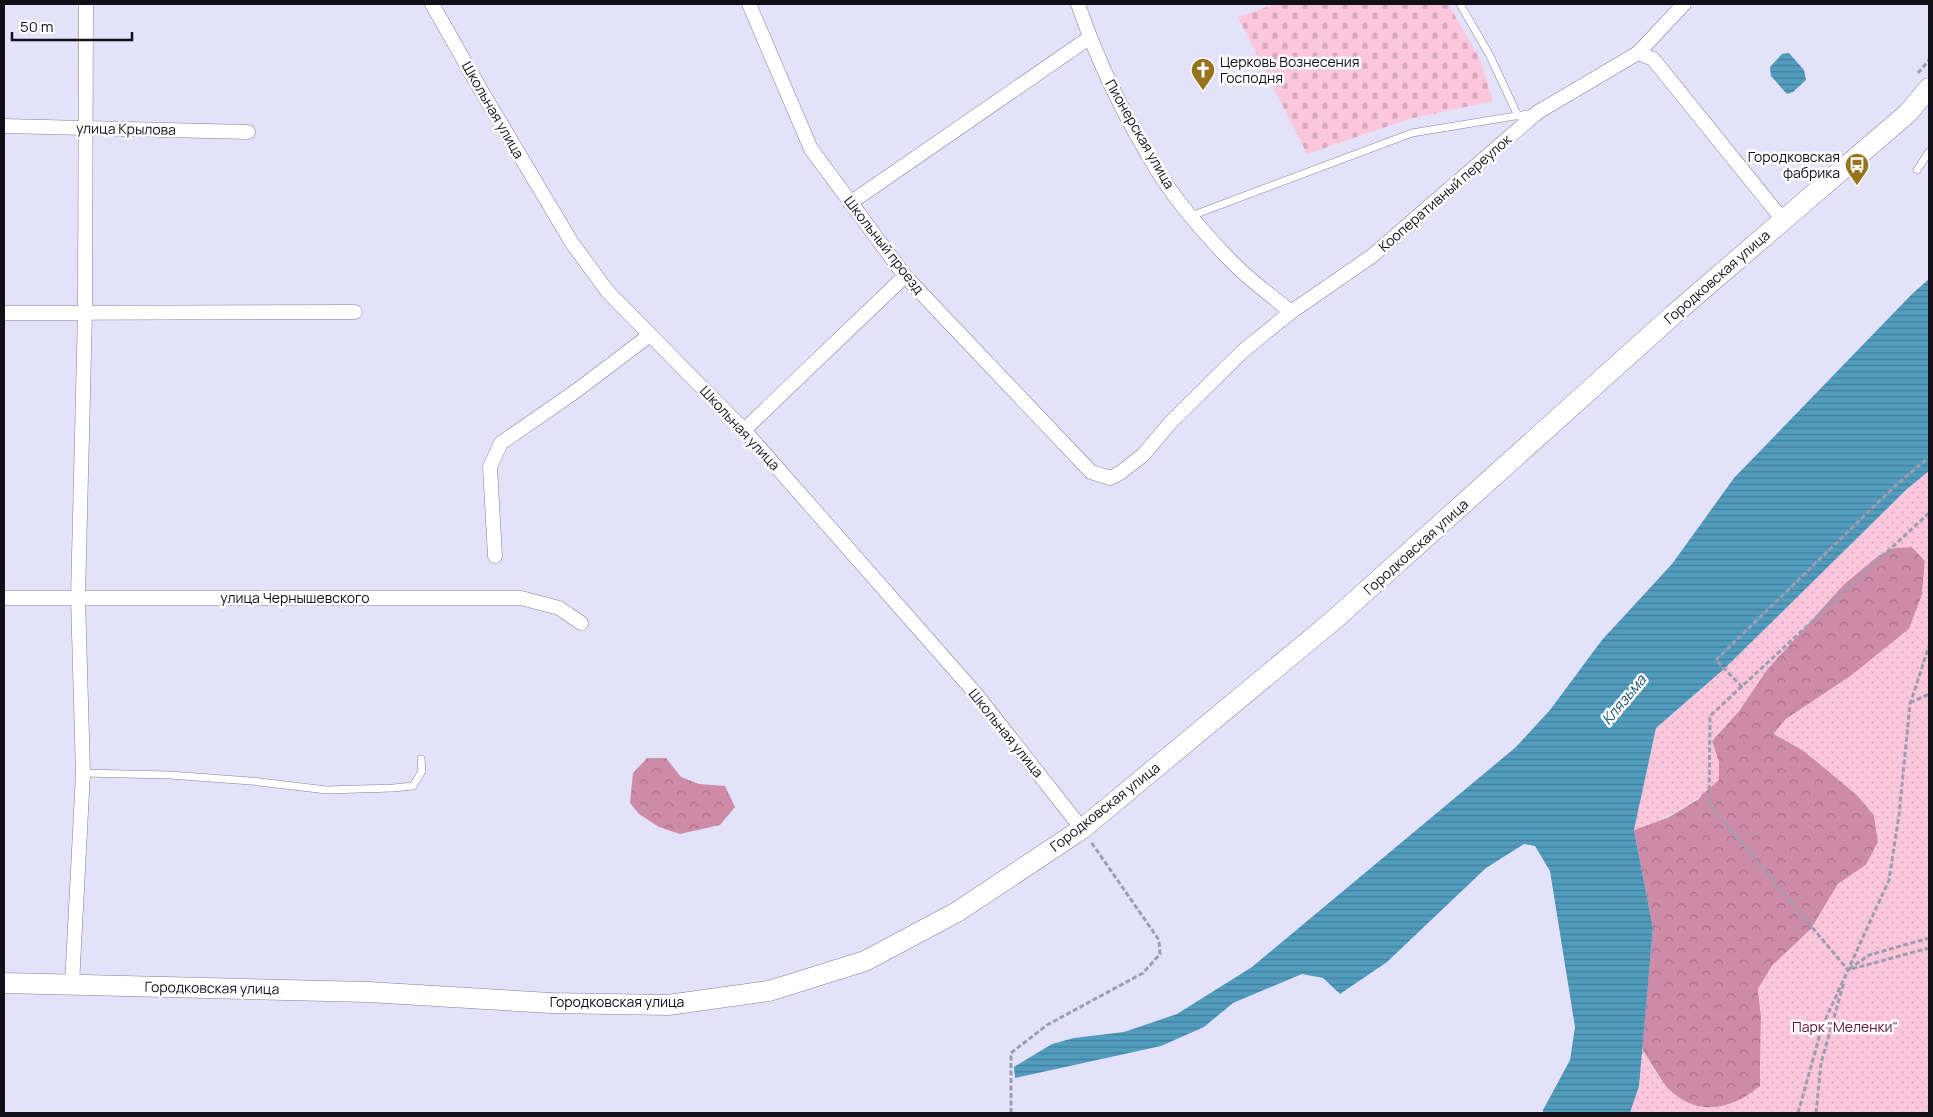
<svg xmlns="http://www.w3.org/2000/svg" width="1933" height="1117" font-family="Manrope,sans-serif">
<defs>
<pattern id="forest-crowns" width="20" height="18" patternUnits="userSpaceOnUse" patternTransform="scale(1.25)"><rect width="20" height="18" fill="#ce8ba8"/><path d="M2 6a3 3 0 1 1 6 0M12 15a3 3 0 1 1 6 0" fill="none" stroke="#a67088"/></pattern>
<pattern id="cemetery-stones" width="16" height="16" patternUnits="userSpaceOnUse" patternTransform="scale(1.25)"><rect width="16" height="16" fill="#fcc6dc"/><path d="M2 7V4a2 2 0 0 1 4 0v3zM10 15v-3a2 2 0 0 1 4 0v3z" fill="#d7a9bc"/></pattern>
<pattern id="park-dots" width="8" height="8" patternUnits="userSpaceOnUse" patternTransform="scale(1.25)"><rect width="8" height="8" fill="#fcc6dc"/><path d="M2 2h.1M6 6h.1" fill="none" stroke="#d7a9bc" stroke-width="1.8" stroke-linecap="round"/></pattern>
<pattern id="water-rules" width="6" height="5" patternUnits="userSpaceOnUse" patternTransform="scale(1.25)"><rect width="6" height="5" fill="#529cbe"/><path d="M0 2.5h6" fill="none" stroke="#437e9a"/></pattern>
</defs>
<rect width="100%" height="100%" fill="#e4e2fb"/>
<!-- forest -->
<path fill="url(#forest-crowns)" d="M1912 547 1925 561 1922 595 1909 629 1852 675 1786 719 1774 734 1804 751 1857 795 1874 815 1878 842 1866 865 1838 884 1811 929 1772 966 1758 989 1761 1015 1760 1086 1744 1099 1713 1110 1689 1106 1666 1087 1642 1049 1653 928 1634 830 1669 817 1699 799 1719 763 1712 741 1739 711 1766 671 1843 585 1879 555 1894 548Z
M647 758H666L681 777 699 784 725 786 735 807 720 825 680 834 659 827 639 814 630 803 633 773Z"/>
<!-- cemetery -->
<path fill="url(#cemetery-stones)" d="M1276 4H1448L1480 59 1493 101 1409 119 1307 154 1238 17Z"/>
<!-- park -->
<path fill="url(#park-dots)" d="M1929 471V1107L1925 1113H1630L1639 1086 1642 1049C1650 1061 1656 1074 1665 1085 1693 1117 1729 1112 1760 1086L1761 1015 1758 990 1772 966 1811 929 1838 884 1866 865 1878 842 1874 815 1857 795 1804 751 1774 733 1786 719 1852 675 1909 629 1922 595 1925 561 1912 547 1894 548 1879 555 1843 585 1766 671 1739 711 1712 741 1719 763V780C1690 807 1671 816 1634 830L1656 728 1724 669 1907 489Z"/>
<!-- water -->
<path fill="url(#water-rules)" d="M1789 53 1804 70 1806 80 1793 92 1787 94 1771 76 1770 67 1782 54Z
M1929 279V471L1907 489 1724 669 1656 728 1634 830 1653 928 1639 1086 1630 1113H1543V1110L1570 1060 1575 1027 1550 871 1535 846 1524 844 1486 868 1387 962 1340 994 1323 978 1302 974 1233 1003 1204 1027 1161 1046 1015 1078 1014 1067 1052 1044 1074 1038 1124 1032 1177 1014 1252 967 1516 747 1550 710 1602 640 1672 564 1734 478 1912 294Z"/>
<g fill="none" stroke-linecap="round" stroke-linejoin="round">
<defs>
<path id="lane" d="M1460 4 1489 54 1518 116
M1917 170 1929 152
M1191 216 1412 133 1534 113
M83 773 170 775 251 781 327 790 393 788 413 786 422 771 421 759"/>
<path id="street" d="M432 4 482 92 572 243 608 292 744 430 976 694 1082 829
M749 4 811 149 905 276 1091 472 1110 478 1120 473 1143 455 1171 422 1243 351 1291 312 1372 256 1538 112 1638 53 1653 59 1783 220
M1078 4C1098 63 1129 125 1162 178 1181 207 1206 235 1230 260 1248 279 1271 295 1291 312
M1638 53 1684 4
M4 126 248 132
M850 203 1089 38
M4 313 355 312
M744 430 905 276
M495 556 490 467 501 443 576 391 650 335
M4 598H521L559 608 581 623
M72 985 83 773 78 597 85 313 86 4"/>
<path id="secondary" d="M4 983 368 992 551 1003 668 1005 769 991 865 961 957 912 1082 829 1335 619 1673 315 1908 113 1929 88"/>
</defs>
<!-- lane casing -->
<use href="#lane" stroke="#838097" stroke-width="8"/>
<!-- street casing -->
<use href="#street" stroke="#838097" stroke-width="15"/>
<!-- secondary casing -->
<use href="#secondary" stroke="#838097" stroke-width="21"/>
<!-- path -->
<path stroke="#9e9db0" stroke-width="3" stroke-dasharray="5 2.5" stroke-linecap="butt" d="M1918 73 1929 60
M1929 513 1710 716 1709 804 1848 970 1929 948
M1742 687 1716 660 1895 486 1929 457
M1910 703 1929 694
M1849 969 1869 955 1929 938
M1011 1113V1053L1047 1025 1143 973 1160 954 1159 940 1091 842
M1798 1113 1822 1027 1889 880 1899 815 1910 704 1929 646
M1816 1113 1821 1063 1844 982"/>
<!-- lane -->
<use href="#lane" stroke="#fff" stroke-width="7"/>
<!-- street -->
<use href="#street" stroke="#fff" stroke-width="14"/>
<!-- secondary -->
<use href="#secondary" stroke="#fff" stroke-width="20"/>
</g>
<!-- icons -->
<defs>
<symbol id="church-pin" viewBox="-11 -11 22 30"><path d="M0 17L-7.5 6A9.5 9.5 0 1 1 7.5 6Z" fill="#98731d" stroke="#fff"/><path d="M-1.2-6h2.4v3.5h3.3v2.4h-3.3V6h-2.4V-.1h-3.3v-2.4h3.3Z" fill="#fff"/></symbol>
<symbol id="bus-pin" viewBox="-11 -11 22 30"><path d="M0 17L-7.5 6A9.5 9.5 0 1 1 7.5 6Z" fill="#98731d" stroke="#fff"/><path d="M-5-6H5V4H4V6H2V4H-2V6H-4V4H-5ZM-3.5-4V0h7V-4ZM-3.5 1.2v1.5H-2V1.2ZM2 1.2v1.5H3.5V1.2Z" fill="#fff"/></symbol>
</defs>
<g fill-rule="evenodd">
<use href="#church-pin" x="1189" y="56" width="28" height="38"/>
<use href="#bus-pin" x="1843" y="151" width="28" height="38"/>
</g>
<g text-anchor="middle" stroke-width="5" stroke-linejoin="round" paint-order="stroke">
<!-- poi labels -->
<g font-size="14" fill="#111019" stroke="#fff" text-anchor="start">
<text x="1220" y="67">Церковь Вознесения<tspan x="1220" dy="16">Господня</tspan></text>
<text x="1840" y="162" text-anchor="end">Городковская<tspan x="1840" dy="16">фабрика</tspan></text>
</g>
<!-- street labels -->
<g font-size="14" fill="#111019" stroke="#fff">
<text transform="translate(493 110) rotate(60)" y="5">Школьная улица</text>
<text transform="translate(126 129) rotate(1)" y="5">улица Крылова</text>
<text transform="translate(1140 134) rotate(60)" y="5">Пионерская улица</text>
<text transform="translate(1445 193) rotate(-41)" y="5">Кооперативный переулок</text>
<text transform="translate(884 245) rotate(52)" y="5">Школьный проезд</text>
<text transform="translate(1717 277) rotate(-41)" y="5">Городковская улица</text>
<text transform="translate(740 428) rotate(47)" y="5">Школьная улица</text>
<text transform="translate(1416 547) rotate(-42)" y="5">Городковская улица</text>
<text x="295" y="603">улица Чернышевского</text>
<text transform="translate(1006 733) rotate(51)" y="5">Школьная улица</text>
<text transform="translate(1105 807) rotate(-38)" y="5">Городковская улица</text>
<text transform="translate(212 988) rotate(1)" y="5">Городковская улица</text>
<text x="617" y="1007">Городковская улица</text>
</g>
<!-- park labels -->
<g font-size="14" fill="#60113d" stroke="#fff">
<text x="1845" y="1032">Парк "Меленки"</text>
</g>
<!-- water labels -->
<g font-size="15" font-style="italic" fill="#1b566e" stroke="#fff">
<text transform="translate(1624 700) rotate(-50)" y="5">Клязьма</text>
</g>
</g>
<!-- border -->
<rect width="1933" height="1117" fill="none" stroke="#111019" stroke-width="10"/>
<!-- scale -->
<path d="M12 32v8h120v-8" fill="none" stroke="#111019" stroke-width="2.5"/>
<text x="20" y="32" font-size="15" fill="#111019" stroke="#ffffff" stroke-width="4" paint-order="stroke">50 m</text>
</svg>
